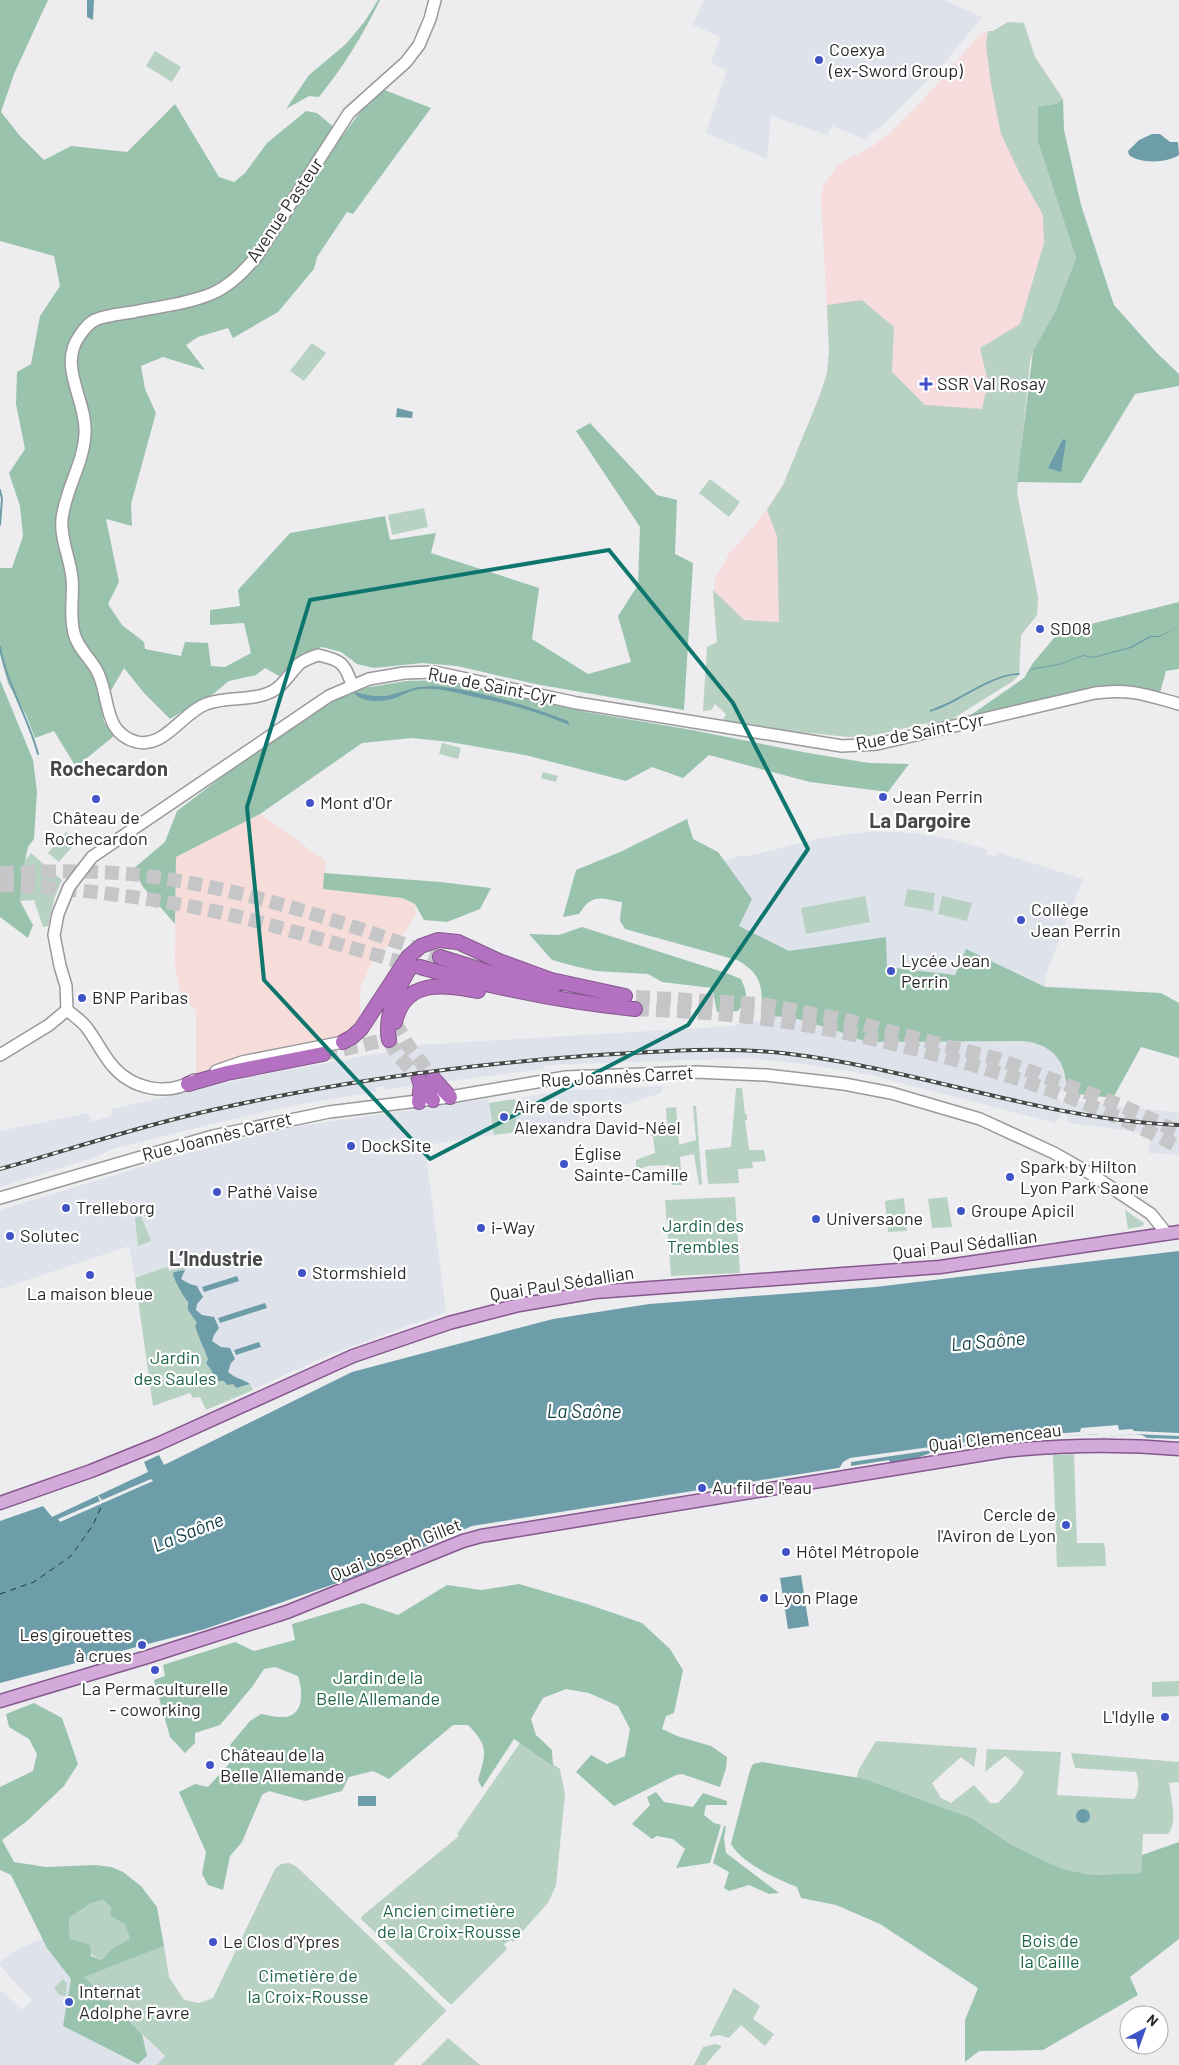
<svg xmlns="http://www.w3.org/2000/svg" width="1179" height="2065" font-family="Barlow,sans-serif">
<rect width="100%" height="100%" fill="#ededef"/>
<!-- built -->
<path fill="#dee2eb" d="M704 0H944L982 17 941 67 886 122 865 139 832 126 827 135 771 116 767 159 706 133 727 70 711 63 720 37 693 25Z
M875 831 915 833 951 839 986 849 987 854 996 856 997 852 1083 879 1046 974 1045 986 1119 990 1082 1094 1058 1090V1098L1062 1103 1070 1104 1074 1101 1179 1113V1155L1148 1153 1153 1134 1071 1123 1067 1122V1115L1062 1114 1056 1123 867 1074 804 1064 748 1058 545 1065 543 1069 432 1083 415 1082 411 1086 385 1090 384 1086 377 1087 376 1091 374 1092 280 1108 200 1127 113 1149 93 1158 0 1187V1131L88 1113 91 1122 111 1116 112 1109 251 1077 412 1047 413 1051H418V1045L734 1026 746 1021H763L770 956 647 936 625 929 620 921 619 911 638 904 709 865 743 855 749 856 820 838Z
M663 1086 661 1093 525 1137 523 1131 517 1132 515 1099 559 1091Z
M488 1099 494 1135 425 1145 446 1312 336 1352 220 1404 167 1268 135 1278 129 1246 0 1289V1210L216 1144 298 1126Z
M44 1938 165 2057 157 2065H0V1990L22 2010 32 2000 0 1966V1962L20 1948Z"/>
<!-- industrial -->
<path fill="#f7ddd9" d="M260 814 326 861 324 889 402 898 415 904 416 915 406 931 374 958 363 982 361 984 359 1023 338 1038 230 1061 196 1076V1010L181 998 175 965 176 857Z"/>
<!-- medical -->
<path fill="#f7dcde" d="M1008 22 1024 23 1035 57 1063 99 1056 104 1038 142 1076 258 1056 310 1030 362 1017 493 1038 597 1037 615 1021 635 1019 675 1013 681 946 722 928 725 927 723 870 736 849 737 780 730 723 720 726 714 715 704 711 710 703 711 707 647 717 642 713 600 715 579 730 552 757 523 783 485 820 395 827 373 829 352 821 196 824 184 838 164 873 146 888 135 922 101 981 33 993 31Z"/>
<!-- green -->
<path fill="#b7d1c3" d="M1008 22 1024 23 1035 57 1063 99 1056 104 1038 142 1076 258 1056 310 1033 351 1030 362 1017 493 1038 597 1037 615 1021 635 1019 675 1013 681 954 718 946 722 928 725 927 723 870 736 849 737 780 730 723 720 726 714 715 704 711 710 703 711 707 647 717 642 713 590 744 620 779 622 777 536 767 510 783 485 820 395 827 373 829 352 827 305 862 300 894 327 892 372 925 405 982 409 988 382 980 348 1020 324 1044 243 1043 215 1020 174 1001 134 991 84 986 46 988 31H993Z
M155 51 181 67 172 82 146 66Z
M312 343 326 353 304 381 290 371Z
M710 479 740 502 729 517 699 493Z
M424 508 428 527 392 535 388 515Z
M442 743 461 748 458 759 439 754Z
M543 772 558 776 556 782 541 778Z
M66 832 77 841 59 862 48 853Z
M31 853 62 880 55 896 48 926 43 927 34 900 20 901 25 861Z
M907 889 935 893 933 911 904 906Z
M865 896 870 922 806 934 801 908Z
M942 896 972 903 967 921 938 914Z
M736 1088H742L745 1114H747V1120H745L749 1150H764L766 1161 752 1162 753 1168 738 1169 739 1183 708 1184 705 1150 731 1147Z
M515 1099 517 1132 494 1135 489 1103Z
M693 1106H696L702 1184 699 1185 694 1154 680 1157 682 1185H672L670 1165 648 1166 636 1170V1160L655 1153 653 1136H651L650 1131 667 1126 666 1108 676 1107 679 1145 696 1140Z
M735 1197 740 1273 671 1276 665 1200Z
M947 1197 952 1227 932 1228 928 1199Z
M904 1198 907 1231 888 1232 885 1201Z
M1125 1210 1144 1223 1143 1226 1128 1229Z
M141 1216 151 1241 138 1246 135 1218Z
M190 1264 185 1270 174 1272 184 1298 187 1300 188 1307 197 1323 195 1326C199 1339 203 1348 208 1359L206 1361 222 1380 233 1384 236 1388 250 1384 253 1390 206 1410 200 1397 193 1398 190 1393 153 1406 135 1278 167 1267 169 1271Z
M1074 1454 1077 1543H1103L1105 1547 1106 1566 1057 1567 1053 1455Z
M1179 1681V1696L1152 1697V1682Z
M876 1741 977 1748 974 1767 961 1757 932 1783 941 1798 951 1803 974 1785 990 1803H998L1017 1783 1024 1772 1005 1756 985 1772 987 1749 1061 1752 1057 1795 1134 1799C1140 1792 1139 1780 1136 1772L1075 1768 1071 1753 1179 1762V1782L1169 1783C1171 1798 1178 1822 1168 1834H1143L1141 1873 1093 1875 1062 1869 1010 1844 972 1818 865 1779 857 1778 858 1771Z
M520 1743 560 1769 565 1794 556 1885 548 1903 513 1942 511 1940 504 1944 507 1949 452 2004H450L361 1919 362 1916 459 1836 457 1834Z
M289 1863 297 1867 445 2009 446 2011 393 2065H157L165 2056 83 1977 164 1946 169 1977 184 2000 199 2003 213 1998 275 1869 281 1864Z
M103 1900 111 1907 110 1916 125 1924 130 1939 114 1947 101 1960C88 1955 83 1942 70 1939L69 1918 91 1903Z
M63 1979 67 1984 66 1996 59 1995 54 1988Z
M734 1988 760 2006 753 2019 774 2034 765 2046 741 2025 729 2038 719 2035 709 2037Z
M448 2038 480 2065H421Z
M715 2044 722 2046 705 2065H694L703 2047Z"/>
<!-- forest -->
<path fill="#99c3ad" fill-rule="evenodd" d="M0 0H48L14 74 1 112 20 136 44 160 71 146 127 152 175 104 219 177 234 182 245 173 267 143 306 111 317 113 343 135 370 99 382 89 431 108 353 214 347 212 317 257 314 269 278 312 233 338 228 328 198 337 186 345 205 370 163 357 141 366 145 389 156 413 131 504 132 526 106 519 119 582 108 604 122 625 144 642 145 649 181 656 185 642 208 643 211 666 225 667 251 653 244 623 210 625V610L240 606 238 590 290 533 385 516 390 540 436 533 431 553 539 588 532 639 588 674 631 662 618 616 638 585 640 527 576 431 590 423 657 495 677 500 675 554 693 563 684 710 535 684 457 666 422 663 374 668 357 664 341 652 322 647 303 653 279 676 265 668 256 675 229 681 213 694 196 703 170 719 144 693 124 668 109 694 100 697 104 722 114 736 76 767 54 731 35 738 26 715 8 683 0 654V568H12L23 536 20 506 9 473 25 449 16 404 17 372 31 364 40 316 60 286 54 256 0 241Z
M378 0H380C363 35 344 66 319 97L309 96 286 109 309 75 346 44 365 21Z
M1063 99 1064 130 1081 205 1114 305 1156 352 1179 374V386L1135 394 1081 483 1017 482 1033 351 1056 310 1076 258 1038 142V107L1056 104Z
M1179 602V669L1166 671 1160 693 1137 687 1104 686 962 721 1024 678 1033 663 1059 632Z
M0 680 33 760 37 792 34 839 28 847 25 861 20 901 33 925 28 938 0 917Z
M439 680 488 688 586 712 692 730 808 753 869 763 909 764 888 792 810 782 709 755 683 778 652 767 626 781 525 755 450 742 412 738 362 743 260 814 176 857 175 924 143 887 133 869 165 842 177 811 231 770 332 701 358 689 406 681Z
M687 819 693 839 718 852 752 899 739 926 789 951 886 937 887 967 955 975 966 949 1045 987 1161 993 1179 1003V1058L1141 1047 1113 1098 1078 1094 1079 1083 1066 1082C1064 1057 1048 1044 1024 1041L866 1042 835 1030 791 1017 761 1016C763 989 763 974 737 960L625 929 620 921 622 902C600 898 592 893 579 914L563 917 576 870 620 852Z
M324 873 440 882 491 888 480 909 447 922 424 920 415 904 402 898 323 889Z
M582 927 729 974 741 979C748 995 748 998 738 1011L717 1012 712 988 662 982 648 974 596 971 574 966 552 960 529 934 559 935Z
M519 1584 587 1604 642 1623 670 1649 683 1670 674 1713 666 1716 662 1729 677 1736 711 1746 727 1757 726 1768 720 1787 682 1774 676 1775 614 1806 576 1772 591 1755 607 1764 625 1756 630 1729 618 1706 589 1693 566 1689 543 1698 531 1719 536 1735 552 1750 553 1766 514 1739 482 1788 478 1780C486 1753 489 1746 468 1725H453L389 1779 373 1771 349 1777 342 1791 305 1801 269 1791 262 1795 242 1842 230 1856 223 1890 208 1885 202 1874 206 1852 179 1792 195 1784 208 1787 236 1756 230 1745 250 1721 261 1714C268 1715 275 1717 281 1717 305 1718 303 1691 298 1676L275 1667 264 1669 252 1687 220 1725 195 1733V1743L185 1753 170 1737 154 1680 165 1676 163 1665 235 1642 254 1651 295 1640 292 1624 363 1603 398 1615 447 1585 481 1590Z
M34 1703 62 1718 78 1764 64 1786 27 1821 2 1840 14 1862 46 1867 96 1865 111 1867 123 1872 141 1886 157 1907 164 1946 84 1977 142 2034 147 2056 138 2064 63 2026 71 1979 47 1948 11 1875 0 1870V1787L33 1771 37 1754 29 1739 9 1727 6 1714ZM103 1900 111 1907 110 1916 125 1924 130 1939 114 1947 101 1960 91 1956 90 1945 70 1939 69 1918 91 1903Z
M762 1762 865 1779 972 1818 1010 1844 1062 1869 1093 1875 1141 1873 1142 1855 1179 1842V1939L1130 1977 1138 1995 1043 2050 979 2051 965 2062V2020L978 1988 880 1924 836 1905 801 1898 797 1887C775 1878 743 1864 731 1844L750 1770 753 1764Z
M656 1792 664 1802 693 1807 703 1793 727 1801V1805H706L704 1815 714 1823 721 1825 710 1863 676 1868 685 1849 673 1839 657 1836 652 1839 632 1824 650 1805 647 1797Z
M724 1826H726L724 1838 726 1853 779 1893 769 1894 749 1885 729 1891 724 1888 729 1872 713 1863Z"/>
<!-- water -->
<path fill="#6d9da9" d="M87 0H94L93 20 87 17Z
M1152 134H1160L1170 142H1178L1179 155C1167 163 1140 164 1129 155L1128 151 1139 140Z
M397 408 413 412 412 418 396 417Z
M1063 439 1066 441 1061 472 1048 468Z
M1179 627 1159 637H1151L1131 648 1093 658 1083 656 1059 665 1034 669 1025 674 1034 668 1059 664 1083 655 1093 657 1130 647 1150 636H1159Z
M1020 673 1019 675C993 674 958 704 930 712V710C959 701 989 674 1020 673Z
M436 686C480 691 526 705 568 721L569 725C537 711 504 703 470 696 455 692 437 688 421 689 411 689 402 696 392 699 380 702 361 703 353 692L373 696H387L418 687Z
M1179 1251V1439L1147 1438 1142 1435 1135 1434 1100 1438V1434L1014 1439V1443L978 1444 939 1450 914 1459 890 1463 889 1460 472 1526 357 1576 205 1629 0 1683V1521L43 1506 52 1517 148 1472 144 1462 159 1455 164 1465 352 1372 553 1319 649 1304 875 1287Z
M185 1270 181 1279 190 1284 197 1286 203 1297 197 1304 196 1310 202 1315 214 1317 219 1328 214 1335 212 1341 221 1347 230 1348 235 1359 231 1363 228 1372C236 1379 243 1379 250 1384L236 1388 233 1384 227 1385 224 1381H219C213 1375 212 1370 206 1363L208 1359C204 1348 199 1339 195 1326L197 1323 188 1310V1302C183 1296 176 1283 173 1275L174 1272Z
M237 1276 239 1281 204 1292 202 1287Z
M265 1303 267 1308 220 1323 218 1318Z
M259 1342 261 1347 236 1355 234 1350Z
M801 1575 809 1626 788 1629 780 1578Z
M358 1796H376V1806H358Z
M1076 1816a7 7 0 1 1 14 0a7 7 0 1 1-14 0Z"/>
<!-- pier -->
<path fill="#ededef" d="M1118 1425 1119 1430 1132 1429 1134 1431 1179 1433V1436L1134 1434 1100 1438V1434L1014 1439V1443L966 1445 851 1462V1468L839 1469 843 1462 850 1458 967 1442 997 1440 1004 1437 1080 1432 1081 1428Z
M151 1479 153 1481 60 1522 58 1519 100 1501 97 1494 102 1500Z"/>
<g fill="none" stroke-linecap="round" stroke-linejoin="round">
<!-- stream -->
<path stroke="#6d9da9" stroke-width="2" d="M0 490 2 499 0 525
M0 647C7 686 28 716 38 754"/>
<!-- ferry -->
<path stroke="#113f48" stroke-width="1" stroke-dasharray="6 5" stroke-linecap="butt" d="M0 1594 34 1582 71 1556 93 1525 103 1503"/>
<!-- highway-tunnel -->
<path stroke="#c6c6c8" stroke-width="14" stroke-dasharray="14 7" stroke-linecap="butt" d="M0 873C46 871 94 870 140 875 244 888 343 922 440 957
M0 885C80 888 166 899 244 918 301 933 358 950 415 966
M636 997 761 1004 842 1019 998 1059 1120 1105 1179 1132
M635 1009C678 1011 721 1013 764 1019 807 1024 851 1034 894 1044 993 1068 1089 1099 1179 1147
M395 1022 409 1047 433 1078
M389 1040 396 1053 419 1079
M323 1054 385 1040 393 1027"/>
<defs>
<path id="secondary" d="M352 685C345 663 341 660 318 655 312 657 304 660 299 664 291 672 285 683 276 689 255 703 228 695 206 704 182 713 165 748 137 742 101 733 111 694 96 669 89 657 77 647 74 633 69 614 74 596 72 578 70 558 60 539 62 519 65 490 84 463 85 433 87 400 57 366 80 335 84 329 89 323 95 320 107 315 121 314 133 312 158 307 187 304 211 294 230 286 244 271 257 256L349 113 406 62 419 45 430 19 435 0
M67 1010 66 986 60 966 54 935 58 914 69 887 92 857 329 696 369 679 404 673 434 672 577 703 842 746 877 744 1095 693C1129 688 1147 695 1179 704
M67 1010C74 1016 82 1021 87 1028 96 1040 102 1053 111 1064 131 1089 167 1097 194 1080
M0 1055 49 1025 67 1010
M216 1071 242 1062 343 1042
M0 1198 213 1136 329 1112 450 1097 566 1077 695 1072 766 1075 844 1084 891 1093 980 1119 1054 1153 1091 1174 1151 1214 1167 1234"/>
<path id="primary" d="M0 1503 91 1471 158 1444 353 1356 449 1323 519 1305 595 1292 940 1267 1179 1232
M0 1701 147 1657 287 1612 463 1541 481 1536 1004 1451C1062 1445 1120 1444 1179 1449"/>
<path id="highway" d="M440 957 510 979 553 988
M420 967C491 987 562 1002 635 1009
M395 1022C405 978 444 985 478 991
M389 1040C384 1015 398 987 411 966
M343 1042 352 1037 361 1029 408 957 421 946 438 940 458 942 499 961 551 980 625 996
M433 1078 450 1097
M419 1079 421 1084 419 1102
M188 1084 227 1073 323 1054
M421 1084 433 1100"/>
</defs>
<!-- secondary casing -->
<use href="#secondary" stroke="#99999b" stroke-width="14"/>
<!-- primary casing -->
<use href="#primary" stroke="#84588c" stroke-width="15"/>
<!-- highway casing -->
<use href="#highway" stroke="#84588c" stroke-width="16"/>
<!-- secondary -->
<use href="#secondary" stroke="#fff" stroke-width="11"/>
<!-- primary -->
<use href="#primary" stroke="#d3aada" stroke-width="12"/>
<!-- highway -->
<use href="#highway" stroke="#b571c1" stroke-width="14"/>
<defs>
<path id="rail" d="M0 1169C75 1148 150 1123 226 1107 344 1081 463 1065 584 1056 650 1052 716 1046 782 1053 916 1068 1044 1120 1179 1125"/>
</defs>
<!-- rail casing -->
<use href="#rail" stroke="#474748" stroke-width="4"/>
<!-- rail -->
<use href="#rail" stroke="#fff" stroke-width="2" stroke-dasharray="5.5" stroke-linecap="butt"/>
</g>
<!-- marked area -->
<path fill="none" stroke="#0f766e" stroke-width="4" stroke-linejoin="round" d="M609 550 733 703 808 849 688 1025 430 1159 264 980 247 807 310 600Z"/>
<!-- markers -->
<g fill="#3f53c6" stroke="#fff" stroke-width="2">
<circle cx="819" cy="60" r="5"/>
<path d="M923.5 376.5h5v5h5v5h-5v5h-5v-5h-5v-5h5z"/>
<circle cx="1040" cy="629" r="5"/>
<circle cx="883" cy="797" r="5"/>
<circle cx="96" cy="799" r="5"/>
<circle cx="310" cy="803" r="5"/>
<circle cx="1021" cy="920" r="5"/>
<circle cx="891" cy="971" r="5"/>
<circle cx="82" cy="998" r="5"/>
<circle cx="504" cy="1117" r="5"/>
<circle cx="351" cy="1146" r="5"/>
<circle cx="564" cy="1164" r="5"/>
<circle cx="1010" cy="1177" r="5"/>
<circle cx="217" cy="1192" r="5"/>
<circle cx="66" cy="1208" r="5"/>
<circle cx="961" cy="1211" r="5"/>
<circle cx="816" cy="1219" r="5"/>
<circle cx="481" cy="1228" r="5"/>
<circle cx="10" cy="1236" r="5"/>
<circle cx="302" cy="1273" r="5"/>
<circle cx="90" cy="1275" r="5"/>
<circle cx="702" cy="1488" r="5"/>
<circle cx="1066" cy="1525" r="5"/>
<circle cx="786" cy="1552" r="5"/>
<circle cx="764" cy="1598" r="5"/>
<circle cx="142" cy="1645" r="5"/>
<circle cx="155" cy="1670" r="5"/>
<circle cx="1165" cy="1717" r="5"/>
<circle cx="210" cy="1765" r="5"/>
<circle cx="213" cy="1942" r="5"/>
<circle cx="69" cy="2002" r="5"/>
</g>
<g text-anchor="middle" stroke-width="4.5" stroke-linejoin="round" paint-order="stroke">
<!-- poi labels -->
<g font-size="18" fill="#2a2a2b" stroke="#fff" text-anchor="start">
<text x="829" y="56">Coexya<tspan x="829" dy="21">(ex-Sword Group)</tspan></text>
<text x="937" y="390">SSR Val Rosay</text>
<text x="1050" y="635">SD08</text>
<text x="893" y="803">Jean Perrin</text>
<text x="320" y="809">Mont d'Or</text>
<text x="96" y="824" text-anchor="middle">Château de<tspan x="96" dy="21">Rochecardon</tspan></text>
<text x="1031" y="916">Collège<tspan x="1031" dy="21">Jean Perrin</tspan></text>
<text x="901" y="967">Lycée Jean<tspan x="901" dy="21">Perrin</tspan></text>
<text x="92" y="1004">BNP Paribas</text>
<text x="514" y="1113">Aire de sports<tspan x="514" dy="21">Alexandra David-Néel</tspan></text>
<text x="361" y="1152">DockSite</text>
<text x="574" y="1160">Église<tspan x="574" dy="21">Sainte-Camille</tspan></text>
<text x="1020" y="1173">Spark by Hilton<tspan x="1020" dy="21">Lyon Park Saone</tspan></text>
<text x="227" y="1198">Pathé Vaise</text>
<text x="76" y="1214">Trelleborg</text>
<text x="971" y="1217">Groupe Apicil</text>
<text x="826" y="1225">Universaone</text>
<text x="491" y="1234">i-Way</text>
<text x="20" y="1242">Solutec</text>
<text x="312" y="1279">Stormshield</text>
<text x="90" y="1300" text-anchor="middle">La maison bleue</text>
<text x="712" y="1494">Au fil de l'eau</text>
<text x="1056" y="1521" text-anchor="end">Cercle de<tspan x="1056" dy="21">l'Aviron de Lyon</tspan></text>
<text x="796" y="1558">Hôtel Métropole</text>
<text x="774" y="1604">Lyon Plage</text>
<text x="132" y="1641" text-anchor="end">Les girouettes<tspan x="132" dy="21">à crues</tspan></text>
<text x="155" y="1695" text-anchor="middle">La Permaculturelle<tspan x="155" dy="21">- coworking</tspan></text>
<text x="1155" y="1723" text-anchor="end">L'Idylle</text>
<text x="220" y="1761">Château de la<tspan x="220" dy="21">Belle Allemande</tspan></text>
<text x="223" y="1948">Le Clos d'Ypres</text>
<text x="79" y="1998">Internat<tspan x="79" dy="21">Adolphe Favre</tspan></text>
</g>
<!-- street labels -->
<g font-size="18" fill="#2a2a2b" stroke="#fff">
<text transform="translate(285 210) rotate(-56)" y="6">Avenue Pasteur</text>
<text transform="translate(492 686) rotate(11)" y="6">Rue de Saint-Cyr</text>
<text transform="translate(920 732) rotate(-11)" y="6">Rue de Saint-Cyr</text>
<text transform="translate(617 1077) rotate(-3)" y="6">Rue Joannès Carret</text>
<text transform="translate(217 1137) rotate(-14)" y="6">Rue Joannès Carret</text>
<text transform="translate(965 1245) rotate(-7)" y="6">Quai Paul Sédallian</text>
<text transform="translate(562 1284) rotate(-9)" y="6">Quai Paul Sédallian</text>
<text transform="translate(995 1438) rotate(-7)" y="6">Quai Clemenceau</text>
<text transform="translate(396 1550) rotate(-22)" y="6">Quai Joseph Gillet</text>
</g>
<!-- park labels -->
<g font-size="18" fill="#1f6547" stroke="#fff">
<text x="703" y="1232">Jardin des<tspan x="703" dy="21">Trembles</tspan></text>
<text x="175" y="1364">Jardin<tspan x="175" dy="21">des Saules</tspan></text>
<text x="378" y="1684">Jardin de la<tspan x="378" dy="21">Belle Allemande</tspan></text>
<text x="449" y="1917">Ancien cimetière<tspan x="449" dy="21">de la Croix-Rousse</tspan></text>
<text x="1050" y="1947">Bois de<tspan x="1050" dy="21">la Caille</tspan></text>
<text x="308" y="1982">Cimetière de<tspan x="308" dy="21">la Croix-Rousse</tspan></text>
</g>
<!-- water labels -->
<g font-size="19" font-style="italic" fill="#113f48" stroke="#fff">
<text transform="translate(988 1341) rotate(-5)" y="7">La Saône</text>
<text x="584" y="1418">La Saône</text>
<text transform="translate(188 1532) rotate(-22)" y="7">La Saône</text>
</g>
<!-- quarter labels -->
<g font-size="20" font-weight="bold" fill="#48484a" stroke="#fff">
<text x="109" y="776">Rochecardon</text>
<text x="920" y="828">La Dargoire</text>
<text x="216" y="1266">L’Industrie</text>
</g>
</g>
<!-- north arrow -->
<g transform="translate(1144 2030) rotate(41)"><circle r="24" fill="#ffffff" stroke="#aaaaaa"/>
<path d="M0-4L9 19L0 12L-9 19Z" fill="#3f53c6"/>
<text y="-8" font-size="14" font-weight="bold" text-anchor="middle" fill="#2a2a2b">N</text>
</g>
</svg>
